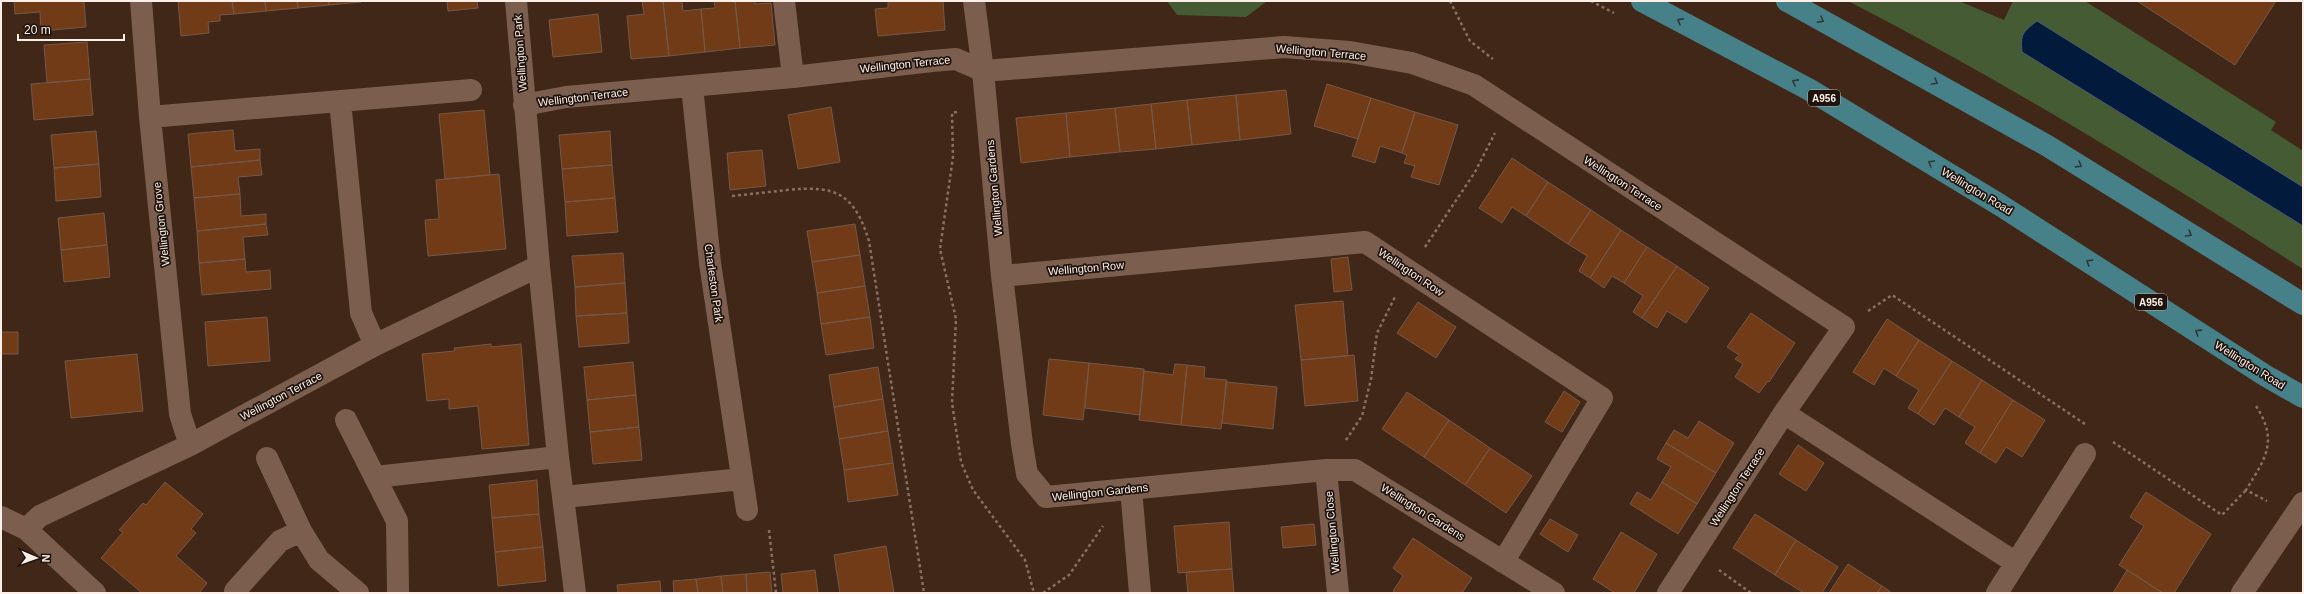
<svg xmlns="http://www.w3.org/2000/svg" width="2304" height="594" font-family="Helvetica,sans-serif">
<rect width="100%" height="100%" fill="#402718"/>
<!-- green -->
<path fill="#455b33" d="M1167 1H1267L1246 17 1177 15Z
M1848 1H1959L2004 20 2013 1H2085L2276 122 2271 130 2303 151V269C2154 174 2006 82 1848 1Z"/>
<!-- water -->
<path fill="#021a3c" stroke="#4e5a70" d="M2037 21 2303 187V226L2022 52C2020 34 2023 32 2037 21Z"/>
<!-- building -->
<path fill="#713b18" stroke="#755848" d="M14 1H84L86 27 41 31 40 12 15 14Z
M178 1H232L234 14 220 15V21L208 22 209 33 181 36Z
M232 1H265L266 11 234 14Z
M265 1H297L298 8 266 11Z
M297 1H329V5L298 8Z
M329 1H361V2L329 5Z
M447 1H477L478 8 448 11Z
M642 1H663L669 56 631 59 627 16 644 14Z
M663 1H682L683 11 701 9 705 52 669 56Z
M714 1H735L740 48 705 52 701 9 715 8Z
M735 1H755V4L771 3 775 45 740 48Z
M888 1H943L945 30 878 36 875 9 888 8Z
M2137 1H2276L2235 65Z
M598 14 602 52 553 57 549 20Z
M87 42 90 79 47 83 44 45Z
M90 79 93 115 34 120 31 84Z
M1327 84 1371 98 1358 139 1314 126Z
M1286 90 1291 134 1240 140 1236 95Z
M1236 95 1240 140 1192 145 1187 100Z
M1371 98 1415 112 1402 153 1380 146 1375 163 1352 156Z
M1187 100 1192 145 1156 149 1151 104Z
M1151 104 1156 149 1120 152 1115 108Z
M831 107 840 162 798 169 788 115Z
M1115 108 1120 152 1070 157 1066 113Z
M484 110 490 175 445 179 439 114Z
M1415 112 1458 125 1439 185 1411 177 1415 166 1404 163 1407 155 1402 153Z
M1066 113 1070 157 1021 163 1016 118Z
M233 130 235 151 260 149V160L191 167 188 134Z
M96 131 99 164 54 168 51 135Z
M610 131 612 165 562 169 559 135Z
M762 150 766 186 730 190 727 153Z
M1512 158 1548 182 1526 216 1512 207 1502 223 1479 208Z
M260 160 262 175 238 177 240 194 194 198 191 167Z
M99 164 101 197 56 201 54 168Z
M612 165 615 198 565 202 562 169Z
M499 174 506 249 428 256 425 220 439 219 436 180Z
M1548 182 1591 210 1568 244 1526 216Z
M240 194 241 216 266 214V224L197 231 194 198Z
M615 198 618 232 567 236 565 202Z
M1591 210 1621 230 1590 278 1579 271 1587 256 1568 244Z
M104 213 107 245 61 250 58 218Z
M266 224 268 235 243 237 245 259 199 263 197 231Z
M855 224 860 255 812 262 807 231Z
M1621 230 1647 247 1624 283 1612 276 1604 288 1590 278Z
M107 245 110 277 64 282 61 250Z
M1647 247 1677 266 1642 318 1633 312 1643 296 1624 283Z
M623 253 625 283 575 287 572 256Z
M860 255 865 286 817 293 812 262Z
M1348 257 1352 290 1334 292 1331 259Z
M245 259 246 272 270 270 271 289 202 295 199 263Z
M1677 266 1709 288 1686 323 1667 311 1657 328 1642 318Z
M625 283 627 313 576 316 575 287Z
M865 286 870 317 821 324 817 293Z
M1343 301 1348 356 1301 360 1295 305Z
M1418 302 1456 327 1436 358 1397 333Z
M627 313 629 343 579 347 576 316Z
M1751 313 1795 343 1769 382 1768 381 1759 393 1735 377 1743 364 1735 359 1739 355 1727 347Z
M267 317 270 361 208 366 205 322Z
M870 317 874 348 826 355 821 324Z
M1887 319 1919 340 1896 376 1884 368 1874 385 1853 372Z
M1 332H18V354H1Z
M1919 340 1952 361 1918 414 1908 408 1919 390 1896 376Z
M491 344V347L521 344 529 445 482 449 478 406 449 409V399L427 401 422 354 455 351 454 348Z
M137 354 143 411 71 418 65 361Z
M1354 355 1358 401 1305 406 1301 360Z
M1049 359 1089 363 1083 420 1043 415Z
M1952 361 1982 380 1959 417 1945 408 1934 425 1918 414Z
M633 362 636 395 587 400 584 367Z
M1089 363 1144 369 1140 415 1085 408Z
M1175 364 1187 365 1181 425 1139 420 1144 371 1173 375Z
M1187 365 1205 367 1204 378 1227 380 1221 429 1181 425Z
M878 367 883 399 834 407 829 375Z
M1982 380 2013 400 1980 453 1965 443 1975 427 1959 417Z
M1226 382 1277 387 1273 429 1222 423Z
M1564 391 1580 402 1562 432 1545 422Z
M1407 392 1449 420 1424 457 1382 429Z
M636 395 639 427 590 432 587 400Z
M883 399 888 431 839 439 834 407Z
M2013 400 2045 420 2022 457 2006 447 1996 463 1980 453Z
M1449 420 1490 448 1465 485 1424 457Z
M1699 421 1734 443 1716 473 1666 443 1674 430 1688 438Z
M639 427 642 460 593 464 590 432Z
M888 431 893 463 844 470 839 439Z
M1666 443 1716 473 1697 504 1662 482 1671 467 1657 459Z
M1798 445 1824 463 1806 491 1779 474Z
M1490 448 1532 476 1506 513 1465 485Z
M893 463 898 495 848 502 844 470Z
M537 480 539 514 492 518 489 485Z
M165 482 203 514 191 529 196 533 176 556 207 583 199 593H142L101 558 123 532 119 530 143 503 146 505Z
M1662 482 1697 504 1678 534 1630 504 1637 492 1651 500Z
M2146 492 2211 534 2174 593H2163L2119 565 2144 526 2130 517Z
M539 514 543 547 495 552 492 518Z
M1755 514 1796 540 1775 575 1733 548Z
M1550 519 1578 535 1568 552 1540 534Z
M1229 522 1232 569 1178 573 1174 526Z
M1314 524 1316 545 1283 548 1281 527Z
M1621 532 1657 554 1634 593H1615L1593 579Z
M1413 538 1472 578 1462 593H1396L1393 591 1403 576 1393 568Z
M1796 540 1838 567 1822 593H1804L1775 575Z
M886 546 894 593H840L834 555Z
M543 547 546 581 498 586 495 552Z
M1848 564 1882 586 1877 593H1829Z
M1232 569 1234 593H1188L1186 572Z
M815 570 818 593H783L781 574Z
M2127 570 2163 593H2113Z
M770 572 772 593H747L746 574Z
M746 574 747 593H723L721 576Z
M721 576 723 593H698L696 579Z
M696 579 698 593H674L673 581Z
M660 581 661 593H618L617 585Z
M1882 586 1892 593H1877Z"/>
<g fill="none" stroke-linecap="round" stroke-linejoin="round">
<!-- path -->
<path stroke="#867165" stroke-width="2.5" stroke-dasharray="3 3" stroke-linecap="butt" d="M1450 1 1470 41 1493 59
M1591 1 1614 13
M957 112 952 113 953 157 940 249 956 319 952 403 961 462 973 490 1025 560 1034 593
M732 196C751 194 769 192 787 190 836 185 854 193 869 241L924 593
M1425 247 1475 172 1495 133
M1868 311 1892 295 2085 424
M2256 406C2279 441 2265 459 2246 490L2267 501
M1346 440 1362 416 1371 379 1377 333 1395 297
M2113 442 2222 515 2246 490
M769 530 776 593
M1719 570 1751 593
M1043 593 1069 575 1103 526"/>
<!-- minor -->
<path stroke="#7b5e4e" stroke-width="22" d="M141 1 150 117 180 414 190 445
M516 1 539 266 558 457 575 593
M784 1 793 77
M974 1 983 71 1002 276 1022 444 1027 474 1046 497 1326 470H1355L1554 593
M692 86 710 263 747 510
M340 101 361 313 375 345
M524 105 566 97 793 77 932 61 956 59 983 71 1284 47 1350 52 1412 63 1474 85 1844 327 1784 413 1668 593
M150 117 471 90
M1002 276 1365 242 1602 398 1503 562
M1784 413 2016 563
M346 420 397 521 398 593
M267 458 301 531
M1326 470 1338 593
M375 477 558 457
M1131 489 1140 593
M564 497 742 479
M1 517 26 529 95 593
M26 529 40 516 190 445 375 345 539 266
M235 591 280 541 301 531 319 560 358 593
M1997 593 2085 454
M2242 593 2303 503"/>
<!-- major -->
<path stroke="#468088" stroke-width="22" d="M1642 1 1810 90 2000 205 2266 376 2303 397
M1787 1 2046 145 2303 304"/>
</g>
<!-- one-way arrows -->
<defs><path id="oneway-chevron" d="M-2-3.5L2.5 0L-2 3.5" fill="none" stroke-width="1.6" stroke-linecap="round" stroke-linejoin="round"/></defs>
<g stroke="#2d3938">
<use href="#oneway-chevron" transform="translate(1821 20) rotate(29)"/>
<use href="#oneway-chevron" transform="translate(1680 21) rotate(-152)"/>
<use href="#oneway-chevron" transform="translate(1795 82) rotate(-152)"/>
<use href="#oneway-chevron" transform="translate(1935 82) rotate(30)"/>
<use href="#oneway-chevron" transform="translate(1931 163) rotate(-149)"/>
<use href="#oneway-chevron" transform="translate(2079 165) rotate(32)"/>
<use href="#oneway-chevron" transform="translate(2189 234) rotate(31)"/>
<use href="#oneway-chevron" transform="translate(2089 262) rotate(-148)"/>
<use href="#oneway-chevron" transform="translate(2198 332) rotate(-147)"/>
</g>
<g text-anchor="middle" stroke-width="3.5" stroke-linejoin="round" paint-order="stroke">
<!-- shield labels -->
<g fill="#1f130d" stroke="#bbaea6" stroke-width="1">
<rect x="1808" y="90" width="32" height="16" rx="3"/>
<rect x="2135" y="294" width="32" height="16" rx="3"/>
</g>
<g font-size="10" font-weight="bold" fill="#fef0e8">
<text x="1824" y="102">A956</text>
<text x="2151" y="306">A956</text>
</g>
<!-- street labels -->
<g font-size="11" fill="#fef0e8" stroke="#1f130d">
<text transform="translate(1321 52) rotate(5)" y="4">Wellington Terrace</text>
<text transform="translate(520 53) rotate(-94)" y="4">Wellington Park</text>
<text transform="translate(905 64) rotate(-6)" y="4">Wellington Terrace</text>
<text transform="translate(583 97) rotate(-7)" y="4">Wellington Terrace</text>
<text transform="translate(1623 183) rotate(33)" y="4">Wellington Terrace</text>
<text transform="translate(994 188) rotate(-95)" y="4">Wellington Gardens</text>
<text transform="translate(1977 191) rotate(31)" y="4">Wellington Road</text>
<text transform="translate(161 224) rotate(-96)" y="4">Wellington Grove</text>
<text transform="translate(1086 268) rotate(-5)" y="4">Wellington Row</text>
<text transform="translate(1411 272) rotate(34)" y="4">Wellington Row</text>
<text transform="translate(714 283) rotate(82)" y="4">Charleston Park</text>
<text transform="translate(2250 365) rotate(32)" y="4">Wellington Road</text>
<text transform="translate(281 396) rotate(-28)" y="4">Wellington Terrace</text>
<text transform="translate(1737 487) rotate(-57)" y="4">Wellington Terrace</text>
<text transform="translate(1100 492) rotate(-6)" y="4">Wellington Gardens</text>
<text transform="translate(1423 512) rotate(32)" y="4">Wellington Gardens</text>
<text transform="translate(1332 532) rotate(-95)" y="4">Wellington Close</text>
</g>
</g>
<!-- border -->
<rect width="2304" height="594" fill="none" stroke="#fef0e8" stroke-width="4"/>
<!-- north arrow -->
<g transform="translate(36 558) rotate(92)" stroke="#1f130d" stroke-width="3" paint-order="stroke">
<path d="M0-3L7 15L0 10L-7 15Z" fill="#fef0e8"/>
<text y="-6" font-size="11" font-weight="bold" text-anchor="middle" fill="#fef0e8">N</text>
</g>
<!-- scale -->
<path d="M18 34v6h106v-6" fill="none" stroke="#fef0e8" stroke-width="2"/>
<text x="24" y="34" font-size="12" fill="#fef0e8" stroke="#1f130d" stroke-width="3" paint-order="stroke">20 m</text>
</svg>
